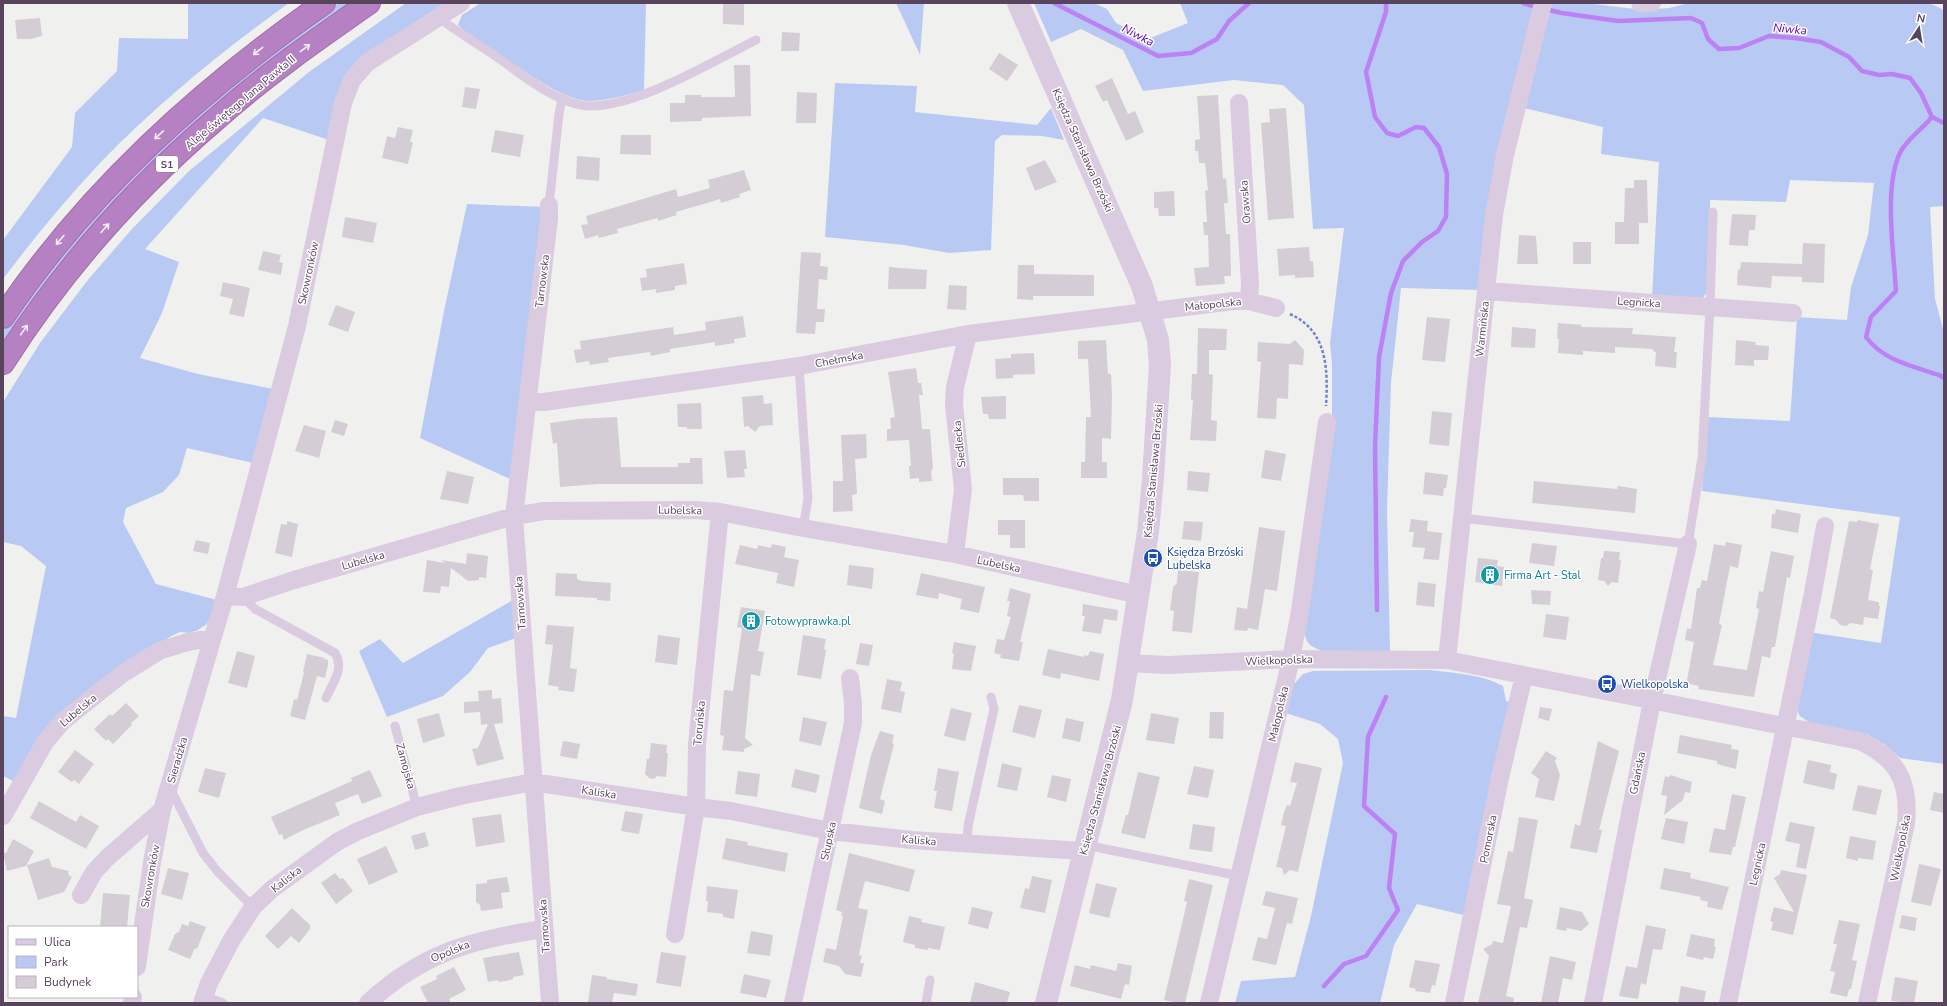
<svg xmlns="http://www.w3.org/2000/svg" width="1947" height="1006" font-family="'Nunito Sans',sans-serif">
<rect width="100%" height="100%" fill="#f0f1ee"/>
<!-- green -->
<path fill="#b8caf3" d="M188 3H289C222 51 158 103 101 162 66 199 34 238 3 279V240L72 147 75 113 117 71 119 38 188 39Z
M339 3H353L291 48 3 345V332L24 302 67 248 162 144 295 34Z
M406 3H450L369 51 329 140 263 118 145 249 179 262 162 313 140 358 198 374 273 389 253 463 187 448 179 475 163 492 126 508 123 522 156 584 217 600 212 615 207 624 198 630 189 633 180 632 171 636 156 648 119 671 17 783 3 776V716L16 718 46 566 21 546 3 542V402L40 343 87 281 131 230 189 171 309 72Z
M481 3H646L644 90C626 95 607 101 587 101 556 100 496 49 465 32L458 25 462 15Z
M896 3H924L920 55Z
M1034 3H1094L1107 9 1116 23 1148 39 1188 23 1180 3H1536L1480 290 1401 288 1391 383 1387 511 1390 651H1323C1304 645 1305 639 1304 621L1332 421V364L1330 343 1344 228 1313 229 1304 105 1283 85 1234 80 1143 91 1123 50 1081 29 1051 42Z
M1549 3H1585L1644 10 1669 8 1689 3H1929L1944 10V206L1930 207 1935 299 1944 332V764L1900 758 1884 744 1867 734 1810 723 1800 716 1796 708 1808 632 1881 643 1900 517 1702 491 1707 417 1790 421 1797 317 1847 320 1851 287 1868 235 1874 183 1790 180 1786 202 1710 200 1709 288 1703 298H1652L1659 162 1601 154 1603 127 1524 108Z
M835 83 917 86 915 112 1037 125 1051 108 1064 140 1042 136 1002 135 995 141 991 250 949 253 904 245 825 237Z
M467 204 546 207 510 479 420 438 444 311Z
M513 600 516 638 488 648 470 672 443 696 387 717 359 651 380 639 403 663Z
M1429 670C1453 673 1481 674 1503 686L1506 701 1510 702 1468 916 1417 904 1394 945 1380 1003H1235L1241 981 1295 977 1311 916 1343 763 1338 739 1320 724 1283 712 1290 683H1295L1303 674 1313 671Z"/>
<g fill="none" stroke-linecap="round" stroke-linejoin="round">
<!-- stream -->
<path stroke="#bc81f4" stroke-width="4.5" d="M1054 3 1158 56 1191 53 1217 39 1229 21 1249 3
M1523 3 1537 7
M1545 9 1562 13 1618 21 1691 18 1702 23 1708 39 1719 49 1739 48 1769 36 1795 38 1821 42 1849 57 1862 71 1879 75 1892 74 1910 78 1921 93 1932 117 1944 123
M1932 117C1923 128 1908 139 1901 151 1883 184 1894 254 1896 291L1871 317 1866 337C1884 361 1912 366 1939 375L1944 378
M1377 610 1375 446 1379 357 1391 293 1403 261 1422 242 1438 231 1446 217 1447 174 1439 147 1424 128 1416 127 1398 136 1387 133 1375 117 1366 72 1386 12V3
M1324 986 1344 964 1366 956 1398 910 1389 888 1395 834 1364 806 1368 737 1386 697"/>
</g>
<!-- building -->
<path fill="#d5cdd6" d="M723 3 744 4V25L723 24Z
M40 18 42 36 31 39H17L15 20Z
M782 32 800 33 799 51H781Z
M999 53 1018 65 1007 81 989 69Z
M734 65H750L751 116 702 118V121L670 122V103H685V95H701V97H735Z
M1112 78 1128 114 1135 111 1144 132 1126 141 1107 100 1103 102 1095 86Z
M465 87 480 89 476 109 462 107Z
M797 92 817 93 816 123H796Z
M1218 95 1223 179 1226 178 1228 203H1224L1226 234H1230L1231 276H1224L1225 284 1196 286 1194 268 1209 267 1208 235H1204L1203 222H1207L1205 191 1208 190 1205 163H1199L1198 151H1195V140L1200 139 1197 96Z
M1286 108 1294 218 1268 220 1261 123 1270 122 1269 109Z
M398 127 413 130 410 142H413L408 164 382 158 387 136 395 138Z
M495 130 524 135 520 157 491 152Z
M621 135H651V155L620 154Z
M577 156 600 158 599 181 576 179Z
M1045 160 1057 182 1035 191 1026 168Z
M744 170 751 190 739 194 740 197 721 203 720 199 707 203 676 212 677 215 658 221V218L617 229 618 233 599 238 598 235 585 239 581 225 588 224 586 216 676 189 678 197 710 188 708 180Z
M1634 180H1647L1648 223H1639V244H1615V222H1624L1625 188H1634Z
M1174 191 1175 216H1159L1158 208H1154V192Z
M1732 214 1756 215 1755 230H1749L1748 246 1729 245Z
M345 217 377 223 373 243 342 237Z
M1519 235 1536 236 1538 264H1517Z
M1573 242H1591V264H1573Z
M1803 243 1825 244 1824 283 1802 282V277L1772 276 1771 288 1737 285 1738 269 1740 270 1741 262 1802 264Z
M1309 247 1310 261H1313L1314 277 1295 278V275L1279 276 1277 249Z
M263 251 281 255 279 262 283 263 281 275 258 270Z
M801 252 821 253 820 266 828 267 827 280 819 279 817 309H825L824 322H816L815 334 796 333Z
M684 263 687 284 675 286V290L656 293V289L642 291 640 278 647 277 646 269Z
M1018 265H1034V274L1094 275V296H1033V300L1017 299Z
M889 267 927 270 926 289H888Z
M223 282 250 288 244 317 229 314 233 299 220 296Z
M949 285 967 286 966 310 947 309Z
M336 305 355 312 348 332 328 325Z
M743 316 746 337 734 339 735 343 715 346V342L670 349V352L651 356 650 352 608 358 609 362 590 365 589 361 576 363 574 350 581 349 580 341 673 327 674 335 700 331 706 330 705 322Z
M1427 317 1450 319 1445 362 1422 360Z
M1558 323 1582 325 1581 327 1633 328 1632 334 1676 337 1674 352H1677L1676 368 1655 366 1656 352 1653 351V349L1615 347V353L1583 351V355L1558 353 1559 339H1557Z
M1512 327 1536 329 1535 348 1511 347Z
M1198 328 1227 329 1226 350H1209V374L1213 375 1211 420 1217 421 1216 441 1190 440 1193 400H1191L1192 374H1197Z
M1106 340 1108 374H1111L1112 397 1111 439 1102 438V462H1107V478H1081V462H1085L1086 417H1091L1088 359H1078V341Z
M1295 340 1304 350 1303 365 1289 364 1288 399 1277 398 1276 419 1257 418 1261 362 1257 361 1258 342 1290 344Z
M1736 340 1756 342 1755 345 1769 346 1768 360H1754V366L1735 365Z
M1034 353 1035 374 1013 375V378L996 379 995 359 1011 358V354Z
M916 368 918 383H921L923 395H919L922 429H930L933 469 931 470 932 481 919 482V478L910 479 909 466H911L909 440 887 441V429H891L890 418 895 417 888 372Z
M763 395 764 404 772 403 773 425 760 426 755 432 748 426 744 427 742 397Z
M1006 396V419H989L988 414H983L981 397Z
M701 403 702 429H687V427H678L677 404Z
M1432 411 1452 413 1449 446 1429 444Z
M617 417 621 467H678V463H690V458H702L703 484H598L560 487 557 443 553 444 550 423 578 419Z
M335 420 348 424 344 436 331 432Z
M304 425 326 431 319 458 295 451Z
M866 434 867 458 855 459 857 494 852 495 853 511 833 512V481H843L841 435Z
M745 450 747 469H744L745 477 727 478 724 451Z
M1265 450 1286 454 1281 481 1261 478Z
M447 471 474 477 468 504 440 499Z
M1188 471 1210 473 1208 492 1187 490Z
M1425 472 1448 475 1446 488H1444L1443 496 1423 494Z
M1003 478H1039V501H1024L1023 495H1003Z
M1534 481 1617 489 1618 486 1637 489 1635 513 1532 503Z
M1776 509 1801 514 1798 533 1771 528 1772 514H1775Z
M1411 519 1428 521 1427 531 1442 533 1439 560 1423 559 1425 548 1412 547 1414 532H1409Z
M998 520H1025V548H1010V535H998Z
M1858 520 1879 524 1870 569 1873 570 1868 600 1879 602V606H1880L1878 619 1864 617 1863 625 1851 623 1846 626 1840 625 1836 620 1830 618 1849 521 1857 522Z
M287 521 298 524 292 557 275 553 281 524 287 525Z
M1184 521 1203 522 1201 541 1182 539Z
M1259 527 1285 531 1277 591 1265 589 1258 630 1248 628 1247 631 1234 630 1237 607 1247 609Z
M196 540 210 543 208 554 193 551Z
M1726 542 1742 545 1738 568 1730 566 1719 624 1722 625 1713 665 1747 670 1759 609 1756 608 1759 591 1763 592 1771 551 1794 556 1790 578 1787 577 1775 647H1772L1770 658 1762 656 1754 697 1698 689 1699 686 1690 684 1687 680 1694 642 1685 640 1687 628 1691 629 1697 588H1700L1702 580 1707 581 1714 544 1725 546Z
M1532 543 1557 546 1554 566 1529 563Z
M772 544 786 547 784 557 799 560 794 587 776 583 778 573 735 564 740 545 757 549 758 545 771 548Z
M1604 551 1620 552 1619 560H1621L1618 583 1612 582 1608 586 1604 581 1598 580 1601 558H1603Z
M467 553 488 556 486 578 479 577V580L468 581 451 568 449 587 441 586 440 593 423 592 427 560 445 563 441 560 466 564Z
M1478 558 1498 560 1497 566 1504 567 1502 586 1475 582Z
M849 565 874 568 872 589 847 585Z
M1178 570 1199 572 1192 633 1172 631 1174 611 1170 610 1173 587 1177 583Z
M556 573 577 574V579L582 581 611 583 610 601 597 600V598L555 596Z
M921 573 985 587 979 613 960 609 962 599 939 593 938 599 916 595Z
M1418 582 1436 584 1434 607 1416 605Z
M1010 588 1031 594 1020 642H1023L1019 661 1000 658 1001 655 994 653 997 639 1004 640 1011 617 1007 616 1010 601H1007Z
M1531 590 1551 591 1550 605 1532 604Z
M1083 604 1118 610 1117 621 1104 619 1101 634 1082 631 1085 616H1082Z
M741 607 765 611 758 651 764 652 760 676 751 674 745 738 753 745 744 749V752L722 750 724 736 720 735 724 690 733 691 742 628 737 627Z
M1546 614 1569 617 1566 640 1543 637Z
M547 625 574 627 570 668 577 669 574 692 558 690 559 687 548 685 553 645 545 644Z
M658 635 680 638 677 665 655 662Z
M803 635 826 639 824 649 826 650 821 679 797 675Z
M954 642 976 646 971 671 952 669 954 654 952 653Z
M860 643 873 645 869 666 856 664Z
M1048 649 1084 657V655L1088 656 1090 651 1104 654 1099 681 1061 673 1060 679 1042 675Z
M237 651 255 656 247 688 228 683Z
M307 654 325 658 324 659 328 660V665L325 678 317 676 305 720 290 716 294 699 297 700 304 673 303 672Z
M887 679 902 682 900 691 905 692 901 713 881 709Z
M492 690V699L501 698 503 723 494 724 504 759 477 766 472 749 478 748 488 724 481 725 480 712 464 713V702L479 701 478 691Z
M126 703 139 716 131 723 132 725 113 744 108 739 106 741 94 729 110 714 112 716Z
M1019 705 1042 710 1035 738 1012 732Z
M1540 707 1552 709 1549 721 1538 718Z
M951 708 972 713 965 741 944 736Z
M1210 712H1224L1223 739 1209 738Z
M439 713 445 736 423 743 417 719Z
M1151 713 1179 718 1174 744 1146 740Z
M803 717 827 722 821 746 799 741Z
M1066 718 1084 722 1080 742 1062 738Z
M880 731 894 735 892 743 894 744 880 799 885 801 882 814 859 808 871 755Z
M1680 735 1732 745 1731 749 1739 750 1736 769 1717 764V761L1677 753Z
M563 741 580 744 577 759 560 756Z
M1598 741 1619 751 1599 830H1602L1597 853 1570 848 1575 824 1580 826Z
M651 743 667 745 666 753H668L666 777 657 776 654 779 649 778 645 774 647 759H649Z
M75 750 94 764 79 784 74 780 72 782 58 772Z
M1546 751 1557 758 1555 761 1560 775 1554 801 1535 797 1539 779 1531 773Z
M1808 760 1831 765 1830 772 1837 774 1834 790 1803 783Z
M1295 762 1322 768 1298 872 1290 870 1284 875 1282 868 1276 867 1286 826 1281 825 1284 812 1287 805 1290 806 1297 783 1290 782Z
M1002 763 1022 768 1017 791 997 787Z
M1194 766 1214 770 1208 798 1187 794Z
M205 768 226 773 219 798 198 792Z
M938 768 959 772 952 811 934 808 937 791H934Z
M795 769 820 775 816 793 791 787Z
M370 770 382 796 362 804 358 794 335 803 340 815 301 831 284 840 282 834 279 835 271 817 352 781 351 778Z
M738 771 760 774 757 797 735 794Z
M1138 772 1160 777 1145 839 1121 833 1126 815H1128Z
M1052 775 1071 779 1066 802 1047 797Z
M1671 775 1692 782 1690 793 1685 792 1683 800 1664 815 1667 796 1661 795 1665 776 1669 777Z
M1858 785 1882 790 1876 815 1852 810Z
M1934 792 1944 794V813L1930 810Z
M1732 794 1746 797 1735 847H1733L1731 855 1709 852 1714 828 1725 830Z
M39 801 76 822 80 815 99 826 86 849 30 818Z
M625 811 643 814 639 834 621 831Z
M501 814 505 842 476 847 472 818Z
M1519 817 1538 820 1524 898 1533 900 1527 928 1520 927 1506 996 1514 998 1513 1003H1478L1489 956 1483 949 1492 944 1493 941 1503 943 1511 906 1497 904 1508 851 1513 852Z
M1666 818 1688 822 1684 844 1661 839Z
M1790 822 1815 827 1806 869 1796 867 1800 844 1785 841Z
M1193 824 1215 827 1212 852 1189 849Z
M425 832 429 846 415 850 411 836Z
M1850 836 1876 841 1873 860 1858 858V861L1846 858Z
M726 838 748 842 747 845 788 853 785 872 722 859Z
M13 839 34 851 26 866 7 871 3 853H6Z
M386 846 398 872 369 885 357 859Z
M849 853 915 870 909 892 865 881 858 908 868 910 859 955 862 956 860 963H864L861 977 845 974 839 966 823 962 826 948 836 950 843 916 841 915 842 912 836 910Z
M49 858 52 867 69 871 68 874 72 877 64 892 38 900 27 865Z
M1919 864 1941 869 1931 906 1911 902Z
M168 868 189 873 182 900 161 894Z
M1664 868 1691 873 1690 878 1729 887 1722 910 1707 907 1708 902 1700 900 1701 897 1660 889Z
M1781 870 1807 875 1793 935 1771 930 1773 922 1770 921 1774 907 1794 912 1774 878 1780 874Z
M335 873 340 879 343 878 353 891 336 904 321 883Z
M1032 876 1052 880 1045 913 1020 908 1025 888 1029 889Z
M507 877 510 892 501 893 503 908 481 911 480 905 476 902V884L487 883V880Z
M1189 879 1213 885 1185 1003H1178L1164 1000 1187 902 1184 901Z
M1096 883 1117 888 1109 918 1089 913Z
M707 886 738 890 734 919 723 917V914L707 912 708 901H706Z
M1266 891 1298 898 1292 924 1287 923 1276 965 1252 960 1258 937 1267 939 1275 908 1262 905Z
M103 893 130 895 127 927H100Z
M972 907 993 912 988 929 968 924Z
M1560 907 1582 912 1589 924 1581 931 1567 928 1566 931 1556 929Z
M292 908 310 925V929L299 943 291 936 278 949 265 936Z
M1902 915 1917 918 1915 931 1899 928Z
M909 916 922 919 921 922 945 927 940 950 928 948V950L915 948V945L903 942Z
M1839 920 1860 924 1852 960 1857 961 1851 989H1849L1847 997 1830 993 1835 972 1830 971 1837 944H1833Z
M190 921 206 927 197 949 195 948 190 959 168 950 175 934 179 932 182 924 188 926Z
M1646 925 1666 929 1662 950 1653 949 1646 985 1641 983 1638 999 1619 996 1626 966 1637 968Z
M751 931 773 935 770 956 747 953Z
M1691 934 1715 939 1714 947H1716L1713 959 1704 957 1703 960 1686 956Z
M519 952 524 975 513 977V979L506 981 498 982V980L488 982 483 958Z
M661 952 686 956 681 987 656 983Z
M1550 956 1576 962 1572 980 1563 978 1558 1003H1541Z
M1415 960 1440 964 1435 986 1432 985 1430 993 1415 991 1416 989 1409 987Z
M1118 963 1132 966 1129 985 1125 984 1121 999 1070 986 1075 965 1090 969 1091 965 1116 971Z
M454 967 466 990 449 999 451 1003H428L420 987 437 979 436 976Z
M744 974 771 980 766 998 740 993Z
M592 975 607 977V979L638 984 636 996 614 993 612 1003 588 1002Z
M1895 977 1918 981 1914 1003 1891 1001Z
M975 982 1010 992 1007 1003H970Z
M1681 986 1706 991 1704 1003H1678Z"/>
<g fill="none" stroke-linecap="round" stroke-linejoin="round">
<defs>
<path id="motorway" d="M3 317C88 191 200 90 324 3
M3 363C61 272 133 190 215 120 263 77 316 40 369 3"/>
</defs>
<!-- motorway casing -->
<use href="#motorway" stroke="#a36cae" stroke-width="24"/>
<!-- path -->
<path stroke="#6d80d4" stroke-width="2.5" stroke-dasharray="3 2" stroke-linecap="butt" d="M1290 314C1328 331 1328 370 1326 406"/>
<!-- service -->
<path stroke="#dbcbe0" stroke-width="9" d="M439 18C456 31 476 43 494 55 520 73 557 105 590 106 639 106 712 62 756 40
M549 205 559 114 562 98
M799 366 808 499 803 528
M1462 518 1688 544 1702 458 1710 307 1713 212
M243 597 255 609 335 653C345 669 332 684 326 698
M395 726 417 807
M170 788 203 853 218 872 253 907
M967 843 968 826 994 709 991 697
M1085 845 1240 876
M204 996 223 1003
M926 1003 930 980"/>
<!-- minor -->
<path stroke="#dbcbe0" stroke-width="18" d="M1640 3H1652
M1239 103 1250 284 1249 301
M549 205V219L514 516 550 1003
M1486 291 1793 313
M528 400 544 402 799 366 968 334 1234 301H1249L1276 308
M955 554 963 489 954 405 955 387 968 334
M225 596 243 597 294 580 514 516 544 511 695 510 720 512 803 528 955 554 1139 595
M1447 660 1494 215 1505 155 1543 3
M1128 663 1168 665 1291 659 1447 660 1860 741C1898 759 1910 782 1906 823L1867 1003
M3 816 45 742 63 721 122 674 159 651 184 643 199 640H212
M81 895 94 872 107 858 162 810
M675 934 696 807 697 744 720 512
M137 967 152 862 162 810 225 596 297 326 343 103 352 80 367 63 461 3
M132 1003 133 997
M202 1003 209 983 231 941 253 907 272 889 337 842 356 832 417 807 460 796 533 782 696 807 731 811 830 831 912 840 1083 851
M368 1003C422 953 473 939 544 929
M793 1003 853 723V703L850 678
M1209 1003 1291 659 1299 617 1327 422
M1454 1003 1500 778 1524 675
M1593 1003 1652 701 1688 544
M1728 1003 1813 593 1825 526"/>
<!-- tertiary -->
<path stroke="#dbcbe0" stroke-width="22" d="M1018 3 1142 286 1158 340 1160 365 1153 478 1148 532 1122 700 1046 1003"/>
<!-- motorway -->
<use href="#motorway" stroke="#b681c2" stroke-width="22"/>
</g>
<!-- one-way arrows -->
<defs><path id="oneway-shaft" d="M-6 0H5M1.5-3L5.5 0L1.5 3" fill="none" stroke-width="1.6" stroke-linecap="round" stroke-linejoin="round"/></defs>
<g stroke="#f4ecf6">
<use href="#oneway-shaft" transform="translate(305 48) rotate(-36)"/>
<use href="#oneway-shaft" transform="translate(258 51) rotate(142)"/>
<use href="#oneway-shaft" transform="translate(159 135) rotate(137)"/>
<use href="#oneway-shaft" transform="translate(105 228) rotate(-48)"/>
<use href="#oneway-shaft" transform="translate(60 240) rotate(130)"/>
<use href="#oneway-shaft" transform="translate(24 330) rotate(-55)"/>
</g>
<!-- icons -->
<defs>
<symbol id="bus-disc" viewBox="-11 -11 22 22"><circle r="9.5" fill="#1a4fb4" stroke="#fff"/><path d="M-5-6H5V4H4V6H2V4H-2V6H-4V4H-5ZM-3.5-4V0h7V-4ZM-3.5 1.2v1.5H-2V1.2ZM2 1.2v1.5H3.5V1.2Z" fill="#fff"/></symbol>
<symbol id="building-disc" viewBox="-11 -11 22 22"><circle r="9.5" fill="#0f9aa8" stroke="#fff"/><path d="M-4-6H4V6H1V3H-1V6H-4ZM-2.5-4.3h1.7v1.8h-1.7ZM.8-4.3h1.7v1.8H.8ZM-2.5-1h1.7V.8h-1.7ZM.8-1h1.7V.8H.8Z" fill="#fff"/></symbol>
</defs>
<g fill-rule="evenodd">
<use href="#bus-disc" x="1142" y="547" width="22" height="22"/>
<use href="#building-disc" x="1479" y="564" width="22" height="22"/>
<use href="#building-disc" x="740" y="610" width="22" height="22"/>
<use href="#bus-disc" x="1596" y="673" width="22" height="22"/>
</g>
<g text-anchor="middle" stroke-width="3" stroke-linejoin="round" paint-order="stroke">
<!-- shield labels -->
<rect fill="#fff" stroke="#8a7c8e" stroke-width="1" x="156" y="156" width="22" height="16" rx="3"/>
<g font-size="10" font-weight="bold" fill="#58445d">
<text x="167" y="168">S1</text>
</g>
<!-- street labels -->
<g font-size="11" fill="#58445d" stroke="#fff">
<text transform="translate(240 102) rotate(-40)" y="4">Aleje świętego Jana Pawła II</text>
<text transform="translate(1083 150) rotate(66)" y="4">Księdza Stanisława Brzóski</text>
<text transform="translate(1245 202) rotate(-94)" y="4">Orawska</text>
<text transform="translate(308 273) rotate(-78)" y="4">Skowronków</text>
<text transform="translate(542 281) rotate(-83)" y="4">Tarnowska</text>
<text transform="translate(1639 302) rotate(4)" y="4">Legnicka</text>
<text transform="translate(1213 304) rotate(-6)" y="4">Małopolska</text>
<text transform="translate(1482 329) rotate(-84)" y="4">Warmińska</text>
<text transform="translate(839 359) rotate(-11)" y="4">Chełmska</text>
<text transform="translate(959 444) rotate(-96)" y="4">Siedlecka</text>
<text transform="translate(1153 471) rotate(-85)" y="4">Księdza Stanisława Brzóski</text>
<text transform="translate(680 510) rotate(1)" y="4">Lubelska</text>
<text transform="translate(363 560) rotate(-16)" y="4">Lubelska</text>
<text transform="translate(999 564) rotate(12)" y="4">Lubelska</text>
<text transform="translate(520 603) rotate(-94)" y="4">Tarnowska</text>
<text transform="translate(1279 660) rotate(-2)" y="4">Wielkopolska</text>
<text transform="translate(78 710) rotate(-40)" y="4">Lubelska</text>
<text transform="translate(1278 714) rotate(-77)" y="4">Małopolska</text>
<text transform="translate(699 723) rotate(-85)" y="4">Toruńska</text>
<text transform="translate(177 760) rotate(-74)" y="4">Sieradzka</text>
<text transform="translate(406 766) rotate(75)" y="4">Zamojska</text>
<text transform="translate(1637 773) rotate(-79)" y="4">Gdańska</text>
<text transform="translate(1100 790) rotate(-75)" y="4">Księdza Stanisława Brzóski</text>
<text transform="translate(599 792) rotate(9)" y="4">Kaliska</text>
<text transform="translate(1488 839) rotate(-79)" y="4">Pomorska</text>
<text transform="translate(919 840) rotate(5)" y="4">Kaliska</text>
<text transform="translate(828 841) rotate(-78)" y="4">Słupska</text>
<text transform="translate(1900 848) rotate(-79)" y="4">Wielkopolska</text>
<text transform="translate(1757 864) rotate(-78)" y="4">Legnicka</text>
<text transform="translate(150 876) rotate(-80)" y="4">Skowronków</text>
<text transform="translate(286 879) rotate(-38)" y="4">Kaliska</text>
<text transform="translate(544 926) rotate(-94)" y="4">Tarnowska</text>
<text transform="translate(450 951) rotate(-22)" y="4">Opolska</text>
</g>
<!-- transit labels -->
<g font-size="11" fill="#164399" stroke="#fff" text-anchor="start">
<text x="1167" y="556">Księdza Brzóski<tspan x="1167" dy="13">Lubelska</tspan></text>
<text x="1621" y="688">Wielkopolska</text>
</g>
<!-- culture labels -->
<g font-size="11" fill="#0d838f" stroke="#fff" text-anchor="start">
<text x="1504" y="579">Firma Art - Stal</text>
<text x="765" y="625">Fotowyprawka.pl</text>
</g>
<!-- water labels -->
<g font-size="12" font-style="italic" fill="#5e00b5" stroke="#fff">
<text transform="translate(1790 29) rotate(5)" y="4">Niwka</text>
<text transform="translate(1138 35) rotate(27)" y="4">Niwka</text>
</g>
</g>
<!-- border -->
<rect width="1947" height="1006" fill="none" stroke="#58445d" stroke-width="8"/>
<!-- legend -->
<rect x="8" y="926" width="130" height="72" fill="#ffffff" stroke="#bcb4be"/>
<rect x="16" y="939" width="20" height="6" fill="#dbcbe0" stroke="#bcb4be"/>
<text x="44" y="946" font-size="12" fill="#58445d">Ulica</text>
<rect x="16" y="956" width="20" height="12" fill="#b8caf3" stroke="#bcb4be"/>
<text x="44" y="966" font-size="12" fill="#58445d">Park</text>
<rect x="16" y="976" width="20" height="12" fill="#d5cdd6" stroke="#bcb4be"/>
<text x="44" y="986" font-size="12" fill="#58445d">Budynek</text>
<!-- north arrow -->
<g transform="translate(1919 28) rotate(12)" stroke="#ffffff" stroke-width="3" paint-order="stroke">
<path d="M0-3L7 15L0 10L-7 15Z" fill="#58445d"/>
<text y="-6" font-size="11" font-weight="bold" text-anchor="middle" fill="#58445d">N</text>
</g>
</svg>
